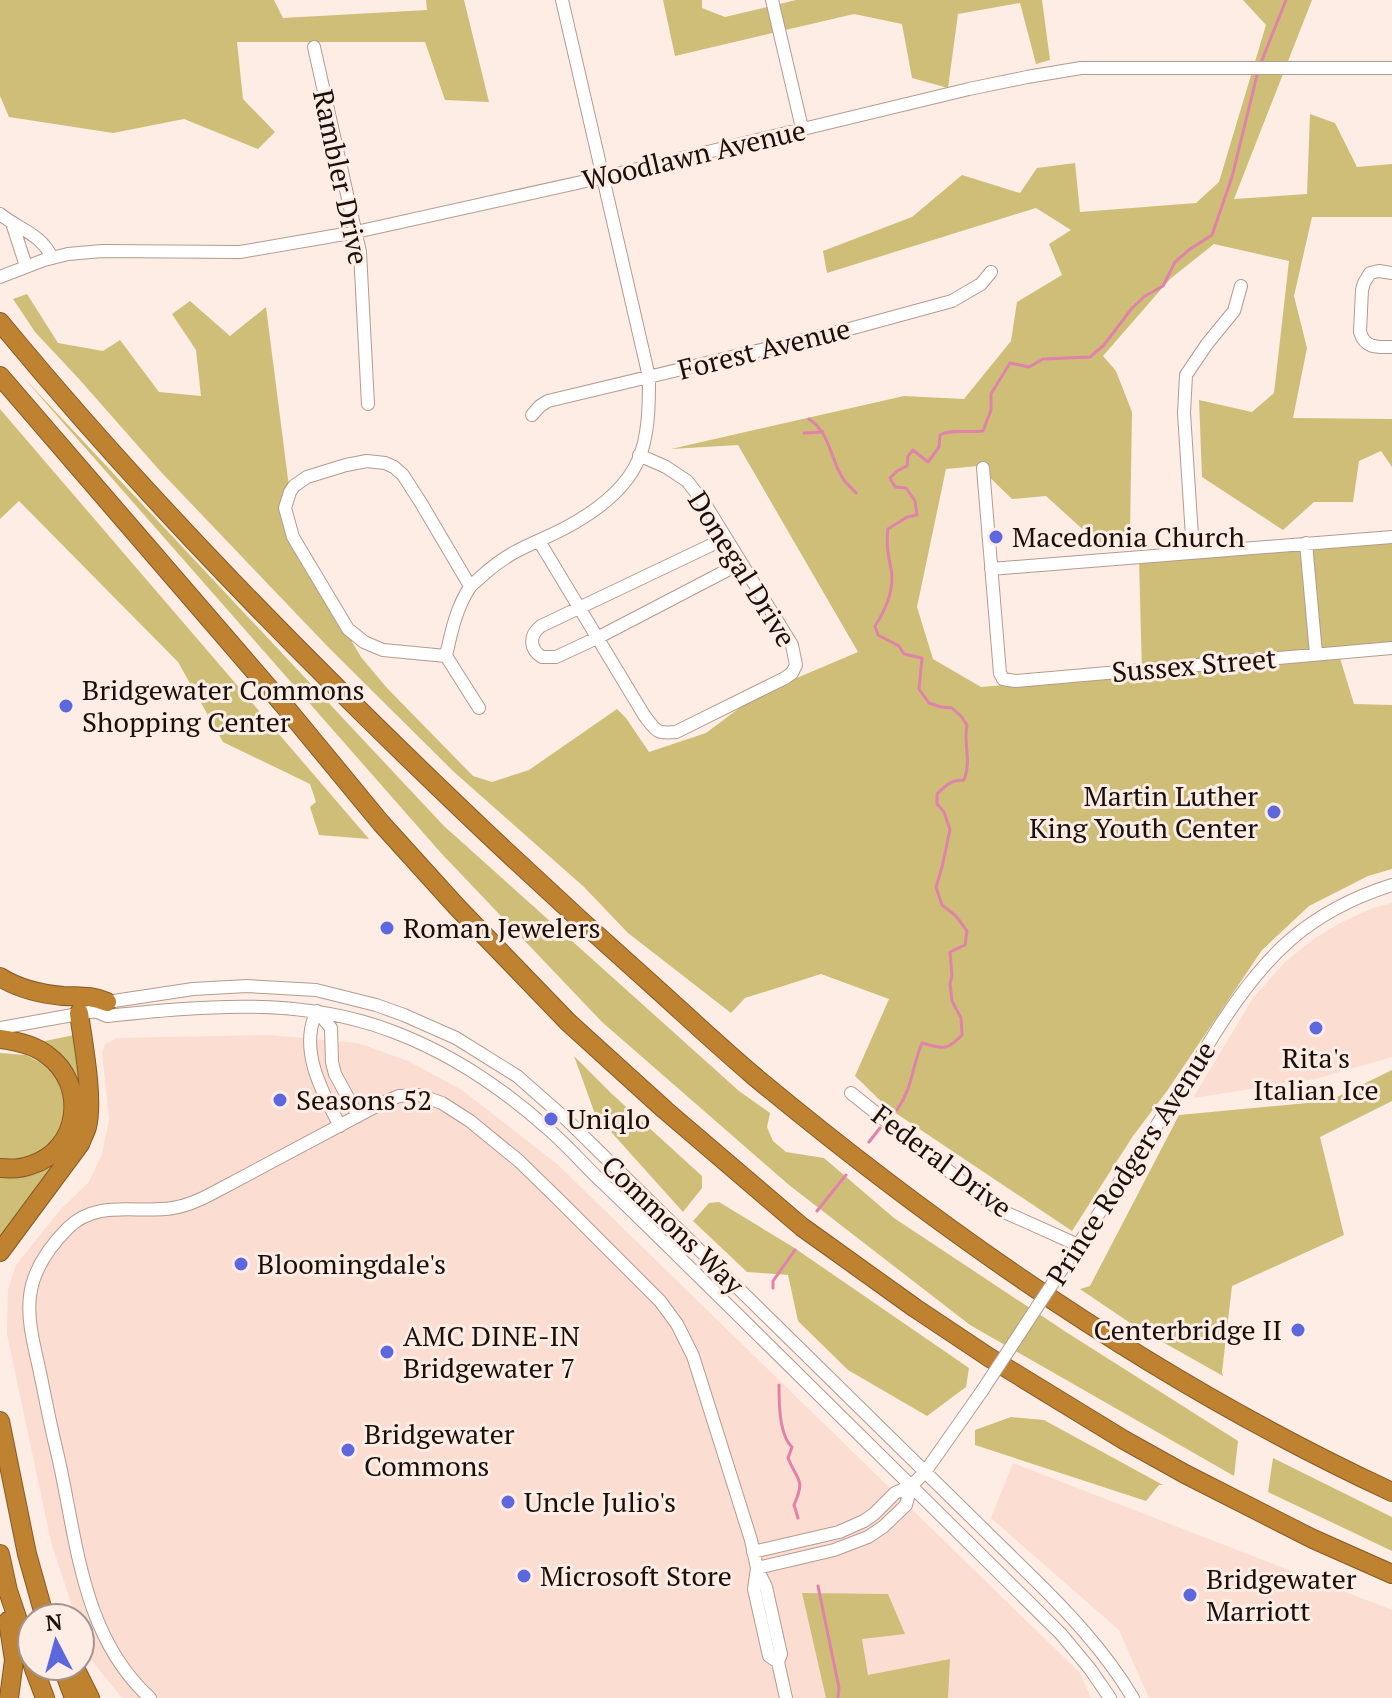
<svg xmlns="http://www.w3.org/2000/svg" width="1392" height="1698" font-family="'PT Serif',serif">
<rect width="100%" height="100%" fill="#feede5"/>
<!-- built -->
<path fill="#fbddd1" d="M1392 903V1057L1315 1079 1193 1098 1253 998 1285 962 1315 938 1342 922 1373 908Z
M269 1035 358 1043 408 1061 462 1090 557 1164 1080 1673 1091 1698H122L89 1657 80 1631V1618H76L51 1542 7 1334 8 1290 16 1265 60 1210 89 1182 102 1154 109 1120 102 1052 105 1044 117 1038Z
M1013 1463 1392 1610V1698H1149L1119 1630 991 1518Z"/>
<!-- green -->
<path fill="#cebe78" d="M0 0H274L283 18 427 10 426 0H464L489 102 445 100 425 42H237L243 99 275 132 258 149 184 119 113 133 9 117 0 96Z
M663 0H702V8L725 17 796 0H1042L1050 60 1036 64 1020 3 958 14 948 88 912 78 902 24 854 14 675 56Z
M1243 0H1312L1234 199 1307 194 1310 114 1335 123 1357 167 1392 164V217H1312L1294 296 1307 348 1293 418 1392 419V467L1381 451 1359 461 1353 502H1314L1283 530 1202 477 1199 400 1252 412 1274 393 1289 261 1214 244 1170 279 1103 356 1116 371 1132 412 1130 532 1101 546 1046 496 1012 499 978 466 946 469 917 607 933 659 981 687 1142 673 1139 559 1392 540V650L1339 655 1354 704 1392 705V869L1368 876 1309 906 1262 950 1167 1091 1133 1136 1072 1231 888 1108 855 1076 889 999 821 974 745 998 731 1013 628 933 584 887 454 772 331 650 161 472 79 379 35 332 13 299 27 294 58 343 103 351 120 340 159 392 201 396 196 350 172 314 190 301 230 336 266 307 290 495 289 536 361 657 387 688 473 776 492 782 529 770 617 709 626 718 649 752 706 733 757 695 858 652 738 445 671 449 904 396 964 399 1011 341 1017 302 1062 275 1049 244 1071 230 1036 208 827 273 823 251 912 217 962 175 1020 193 1037 168 1075 163 1080 212 1196 203 1219 182 1266 25Z
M23 377 444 826 739 1091 770 1113 767 1127 773 1141 786 1152 824 1158 894 1218 1066 1332 1238 1441 1234 1476 970 1325 789 1185 602 1022 441 853Z
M0 409 369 839 319 835 310 807 316 802 310 784 223 742 178 662 19 501 0 519Z
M74 1035 83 1098 71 1146 0 1237V1173L36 1170 79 1113 40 1042Z
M0 1053 26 1055 39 1062 51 1071 66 1091 68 1104 60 1135 34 1158 0 1162Z
M574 1056 612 1094 702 1176V1188L683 1212 595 1114Z
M1392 1070V1101L1320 1137 1344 1235 1232 1286 1222 1372 1223 1376 1136 1327 1080 1289 1090 1286 1179 1115 1329 1101Z
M719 1202 793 1247 969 1368 966 1387 927 1416 848 1370 798 1321 788 1275 747 1272 693 1221 709 1203Z
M1011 1417 1044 1420 1163 1485H1159L1146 1501 975 1445V1430Z
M1273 1458 1392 1517V1551L1268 1492Z
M802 1593 888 1594 905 1634 862 1639 868 1675 950 1659 948 1698H826Z"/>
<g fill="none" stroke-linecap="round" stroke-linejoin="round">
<!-- stream -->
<path stroke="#e182ab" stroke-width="3" d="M1262 60 1286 0
M809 419C830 433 830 457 842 477 845 483 852 488 856 493
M804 433 823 432
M897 1110C913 1087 912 1066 922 1043 943 1049 947 1051 962 1035L961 1018 952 1001 950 984 952 976 950 952 965 945 967 931 956 916 942 905 936 887 942 867 950 830 944 812 937 804V794C946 785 951 780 964 780 972 760 963 744 967 725L961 716 952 708 941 707 929 703 919 689 922 658 904 654 899 646 878 635 875 626C886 609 895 589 891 569 888 554 886 544 888 529L907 517 917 515 915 501 906 488 895 487 890 478 897 471 907 466 908 456 913 450 928 462 939 447 940 435C950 429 969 433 983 431L991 410V394L1010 363 1029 367 1043 359 1090 357 1104 345 1132 308 1145 296 1163 286 1175 262 1190 249 1212 235 1232 177 1257 75
M869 1142 880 1128
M817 1211 846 1175
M773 1288V1281L795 1250
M779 1385C779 1402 779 1435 792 1447L788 1458C797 1481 806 1478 794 1505L798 1518
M818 1586 839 1688 838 1698"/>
<defs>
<path id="minor" d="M772 0 802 128
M314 47 360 252 368 404
M0 214C18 229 42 234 52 258
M12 223 26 266
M1392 273 1379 271 1370 273 1364 283 1362 290 1360 332C1365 349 1378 347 1392 347
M0 277 44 260 68 254 102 251 240 252 356 232 604 177 969 89 1027 77 1081 68H1392
M532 415 540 406 548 401 853 328 952 301 981 284 991 272
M983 468 1000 673 1003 679 1015 681 1392 648
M726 538 541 626C529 635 529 649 542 657H556L597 638 741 563
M539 541 644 715C656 731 656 734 676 732L785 678 792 673 796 665 792 645 705 504 687 481 666 467 639 455
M1306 543 1316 654
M1193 552 1184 413 1186 375 1207 344 1234 311 1241 286
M991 569 1392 537
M446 656C451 633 456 608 470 587 473 583 479 579 483 575 502 558 517 550 540 540 579 523 629 494 642 450 649 427 649 401 649 377L562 0
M446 656 383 650 364 642 348 629 293 537 285 508 290 492 294 486 307 477 346 465 367 461 385 463 394 467 403 475 421 503 470 586
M446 656 479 708
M95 1011 107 1016C203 1006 302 996 394 1032 452 1054 502 1088 547 1128 567 1145 584 1165 603 1183 647 1225 690 1268 733 1310 842 1419 952 1526 1061 1634L1090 1669 1110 1698
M317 1011C298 1049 322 1092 340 1126
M317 1011 331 1028 332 1062 335 1074 358 1116
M0 1028 95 1011 107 1002 193 989 247 986 316 990 376 1005 404 1015 456 1038 517 1076 567 1120 1028 1573C1067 1611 1105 1651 1133 1698
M851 1093 975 1192 1000 1210 1078 1245
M1064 1266C1105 1205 1145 1143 1185 1082 1197 1065 1206 1047 1217 1030 1264 956 1307 912 1392 885
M753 1552 839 1532 864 1521 874 1514 895 1493 911 1486 925 1472 982 1391
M757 1568 834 1550 868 1537 883 1527 906 1505 911 1486
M757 1568 754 1589 769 1656 778 1662
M150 1698C80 1634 77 1537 57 1452 50 1424 45 1396 39 1368 34 1345 27 1320 30 1296 33 1270 50 1246 68 1228 97 1199 137 1214 173 1208 186 1206 200 1200 213 1193L382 1103 399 1096 419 1095 442 1103 470 1121 519 1161 559 1200 660 1301 677 1324 693 1356 751 1540 757 1568 766 1587 781 1654 778 1662 786 1698"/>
<path id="highway" d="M0 322C145 498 310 665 475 822 535 879 596 935 658 990 690 1019 721 1048 754 1076 949 1238 1161 1385 1392 1492
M0 376 287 709 381 823 457 907 568 1022 665 1110 802 1227 915 1308 990 1358 1124 1440 1185 1474 1313 1539 1392 1574
M0 977C19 989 41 994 63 996 80 997 91 995 107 1002
M0 1039C16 1041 34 1045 47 1055 88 1084 80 1150 31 1165 21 1169 10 1169 0 1168
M0 1252 80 1144C82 1139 85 1133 87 1127 94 1099 83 1043 79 1013
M0 1421 27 1554 45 1618
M0 1554 8 1591 32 1662
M8 1621 14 1660 9 1698
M33 1666 45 1698
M62 1666 74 1698
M74 1666 90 1698"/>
</defs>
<!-- minor casing -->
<use href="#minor" stroke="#b59a8e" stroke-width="14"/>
<!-- highway casing -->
<use href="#highway" stroke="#855a24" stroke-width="20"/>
<!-- minor -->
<use href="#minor" stroke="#fff" stroke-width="12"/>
<!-- highway -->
<use href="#highway" stroke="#bf8231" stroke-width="18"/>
<defs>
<path id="minor-bridge" d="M982 1391 1064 1266"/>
</defs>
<!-- minor-bridge casing -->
<use href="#minor-bridge" stroke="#b59a8e" stroke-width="14" stroke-linecap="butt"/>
<!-- minor-bridge -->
<use href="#minor-bridge" stroke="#fff" stroke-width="12"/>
</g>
<!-- markers -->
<g fill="#5d68df" stroke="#feede5" stroke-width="3">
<circle cx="996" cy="537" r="8"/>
<circle cx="66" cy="706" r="8"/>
<circle cx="1274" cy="812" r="8"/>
<circle cx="387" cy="928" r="8"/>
<circle cx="1316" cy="1028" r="8"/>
<circle cx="280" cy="1100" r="8"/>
<circle cx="551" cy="1119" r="8"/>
<circle cx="241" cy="1264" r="8"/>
<circle cx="1298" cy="1330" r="8"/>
<circle cx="387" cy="1352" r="8"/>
<circle cx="348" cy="1450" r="8"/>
<circle cx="508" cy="1502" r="8"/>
<circle cx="524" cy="1576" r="8"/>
<circle cx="1190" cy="1595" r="8"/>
</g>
<g text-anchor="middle" stroke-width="6" stroke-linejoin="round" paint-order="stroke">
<!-- street labels -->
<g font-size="28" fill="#190f0b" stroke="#feede5">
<text transform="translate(694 155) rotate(-13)" y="10">Woodlawn Avenue</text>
<text transform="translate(341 177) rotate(78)" y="10">Rambler Drive</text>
<text transform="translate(764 349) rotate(-14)" y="10">Forest Avenue</text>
<text transform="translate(742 569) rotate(58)" y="10">Donegal Drive</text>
<text transform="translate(1194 665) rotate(-5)" y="10">Sussex Street</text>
<text transform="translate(942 1161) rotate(37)" y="10">Federal Drive</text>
<text transform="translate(1131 1163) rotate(-57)" y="10">Prince Rodgers Avenue</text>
<text transform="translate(673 1225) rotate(44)" y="10">Commons Way</text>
</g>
<!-- poi labels -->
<g font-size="28" fill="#190f0b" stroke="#feede5" text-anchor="start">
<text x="1012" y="547">Macedonia Church</text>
<text x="82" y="700">Bridgewater Commons<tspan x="82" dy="32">Shopping Center</tspan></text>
<text x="1258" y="806" text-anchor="end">Martin Luther<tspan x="1258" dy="32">King Youth Center</tspan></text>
<text x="403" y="938">Roman Jewelers</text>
<text x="1316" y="1068" text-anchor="middle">Rita's<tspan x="1316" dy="32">Italian Ice</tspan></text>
<text x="296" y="1110">Seasons 52</text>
<text x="567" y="1129">Uniqlo</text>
<text x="257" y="1274">Bloomingdale's</text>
<text x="1282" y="1340" text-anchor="end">Centerbridge II</text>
<text x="403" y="1346">AMC DINE-IN<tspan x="403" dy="32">Bridgewater 7</tspan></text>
<text x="364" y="1444">Bridgewater<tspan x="364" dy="32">Commons</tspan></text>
<text x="524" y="1512">Uncle Julio's</text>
<text x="540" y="1586">Microsoft Store</text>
<text x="1206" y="1589">Bridgewater<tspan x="1206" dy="32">Marriott</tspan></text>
</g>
</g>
<!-- north arrow -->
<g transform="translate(56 1642) rotate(354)"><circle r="38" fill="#feede5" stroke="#a2948e" stroke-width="2"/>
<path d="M0-6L14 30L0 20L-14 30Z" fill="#5d68df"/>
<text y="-12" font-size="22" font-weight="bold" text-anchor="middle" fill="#190f0b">N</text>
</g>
</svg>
